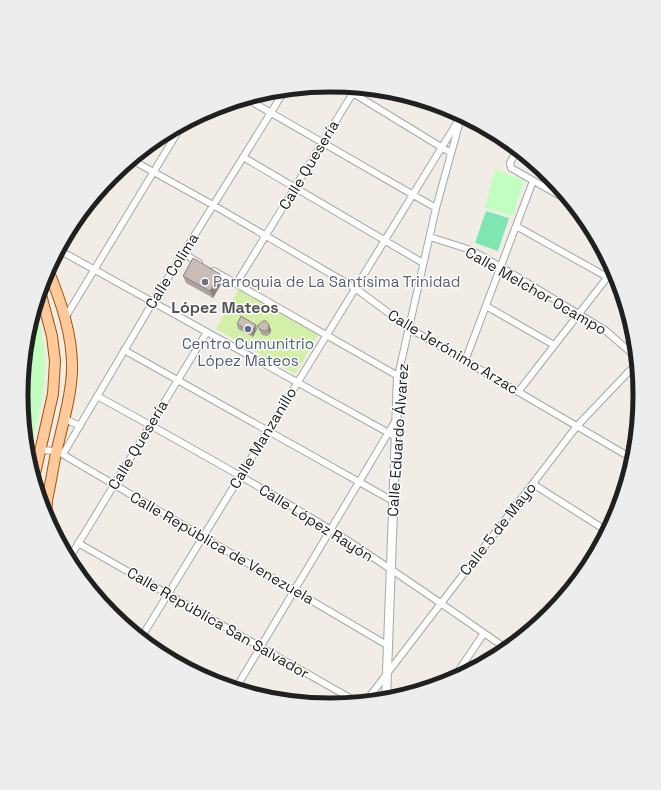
<svg xmlns="http://www.w3.org/2000/svg" width="661" height="790" font-family="'Space Grotesk',sans-serif">
<rect width="100%" height="100%" fill="#f1ece5"/>
<!-- grass -->
<path fill="#d3efa8" d="M239 289 318 335 295 374 216 329Z"/>
<!-- park -->
<path fill="#c2fec0" d="M495 169 524 180 513 216 485 208Z
M35 307C42 329 46 351 45 374 45 396 37 419 32 441L26 444 21 395 27 334Z"/>
<!-- pitch -->
<path fill="#7ee6b2" d="M486 211 509 218 498 251 475 243Z"/>
<g fill="none" stroke-linecap="round" stroke-linejoin="round">
<defs>
<path id="minor" d="M343 87 451 153
M247 99 436 208
M517 150 510 163 511 168 569 201
M243 157 423 263
M132 160 213 205 355 288 409 328 633 459
M516 226 607 277
M430 237 471 250 501 267 605 330 636 357
M59 250 396 437
M183 253 199 263
M214 271 398 376 436 208 460 121
M236 284 356 88
M486 306 554 345
M65 318 182 125
M124 350 393 501
M465 361 533 181
M518 392 613 270
M97 396C176 439 255 483 331 530 391 568 449 609 507 649
M65 419 80 426
M41 450 57 451 387 645
M63 454 153 302 285 90
M533 484 607 531
M78 543 357 702
M69 559 207 332
M141 638 461 116
M453 679 484 633
M236 688 396 420
M366 701 577 426 637 363"/>
<path id="tertiary" d="M386 699 398 376"/>
<path id="primary" d="M34 478 53 394 54 378 55 361 52 336 40 291
M46 516 47 500C51 483 53 466 57 449 63 423 71 397 72 371 73 336 61 301 48 270"/>
</defs>
<!-- minor casing -->
<use href="#minor" stroke="#a7a7a7" stroke-width="8"/>
<!-- tertiary casing -->
<use href="#tertiary" stroke="#a7a7a7" stroke-width="10"/>
<!-- primary casing -->
<use href="#primary" stroke="#9b5600" stroke-width="12"/>
<!-- minor -->
<use href="#minor" stroke="#fff" stroke-width="6"/>
<!-- tertiary -->
<use href="#tertiary" stroke="#fff" stroke-width="8"/>
<!-- primary -->
<use href="#primary" stroke="#ffc99c" stroke-width="10"/>
</g>
<!-- wall -->
<path fill="#ada39e" d="M183 276 223 281 213 298 186 283Z
M237 324 257 329 253 337 238 329Z
M269 325 271 330 270 334 267 336 262 335 259 330 257 326Z"/>
<!-- shaded-wall -->
<path fill="#8d8481" d="M220 274 223 281 213 298 210 291Z
M256 325 257 329 253 337 251 332Z
M269 325 271 330 270 334 268 330Z"/>
<!-- building -->
<path fill="#c9bdb8" stroke="#8d8481" d="M193 258 220 274 210 291 183 276Z
M241 316 256 325 251 332 237 324Z
M263 321H266L269 325 268 330 265 331 261 330 257 326Z"/>
<!-- markers -->
<circle fill="#6b7280" stroke="#fff" stroke-width="1.5" cx="205" cy="282" r="4"/>
<circle fill="#5c6f8a" stroke="#fff" stroke-width="1.5" cx="248" cy="329" r="4"/>
<g text-anchor="middle" stroke-width="3" stroke-linejoin="round" paint-order="stroke">
<!-- street labels -->
<g font-size="15" fill="#202020" stroke="#fff">
<text transform="translate(309 165) rotate(-59)" y="5">Calle Quesería</text>
<text transform="translate(172 271) rotate(-58)" y="5">Calle Colima</text>
<text transform="translate(536 291) rotate(30)" y="5">Calle Melchor Ocampo</text>
<text transform="translate(453 352) rotate(31)" y="5">Calle Jerónimo Arzac</text>
<text transform="translate(263 438) rotate(-59)" y="5">Calle Manzanillo</text>
<text transform="translate(398 440) rotate(-86)" y="5">Calle Eduardo Álvarez</text>
<text transform="translate(138 445) rotate(-59)" y="5">Calle Quesería</text>
<text transform="translate(316 523) rotate(32)" y="5">Calle López Rayón</text>
<text transform="translate(498 529) rotate(-52)" y="5">Calle 5 de Mayo</text>
<text transform="translate(222 548) rotate(30)" y="5">Calle República de Venezuela</text>
<text transform="translate(218 623) rotate(30)" y="5">Calle República San Salvador</text>
</g>
<!-- worship labels -->
<g font-size="15" fill="#5b616d" stroke="#fff" text-anchor="start">
<text x="213" y="287">Parroquia de La Santísima Trinidad</text>
</g>
<!-- service labels -->
<g font-size="15" fill="#4e5e75" stroke="#fff">
<text x="248" y="349">Centro Cumunitrio<tspan x="248" dy="17">López Mateos</tspan></text>
</g>
<!-- neighbourhood labels -->
<g font-size="16" font-weight="bold" fill="#535353" stroke="#fff">
<text x="225" y="313">López Mateos</text>
</g>
</g>
<!-- crop -->
<path d="M0 0H661V790H0ZM330 92H331A302 302 0 0 1 633 394V396A302 302 0 0 1 331 698H330A302 302 0 0 1 28 396V394A302 302 0 0 1 330 92Z" fill="#ededed" fill-rule="evenodd"/>
<path fill="none" stroke="#202020" stroke-width="5" d="M330 92H331A302 302 0 0 1 633 394V396A302 302 0 0 1 331 698H330A302 302 0 0 1 28 396V394A302 302 0 0 1 330 92Z"/>
</svg>
